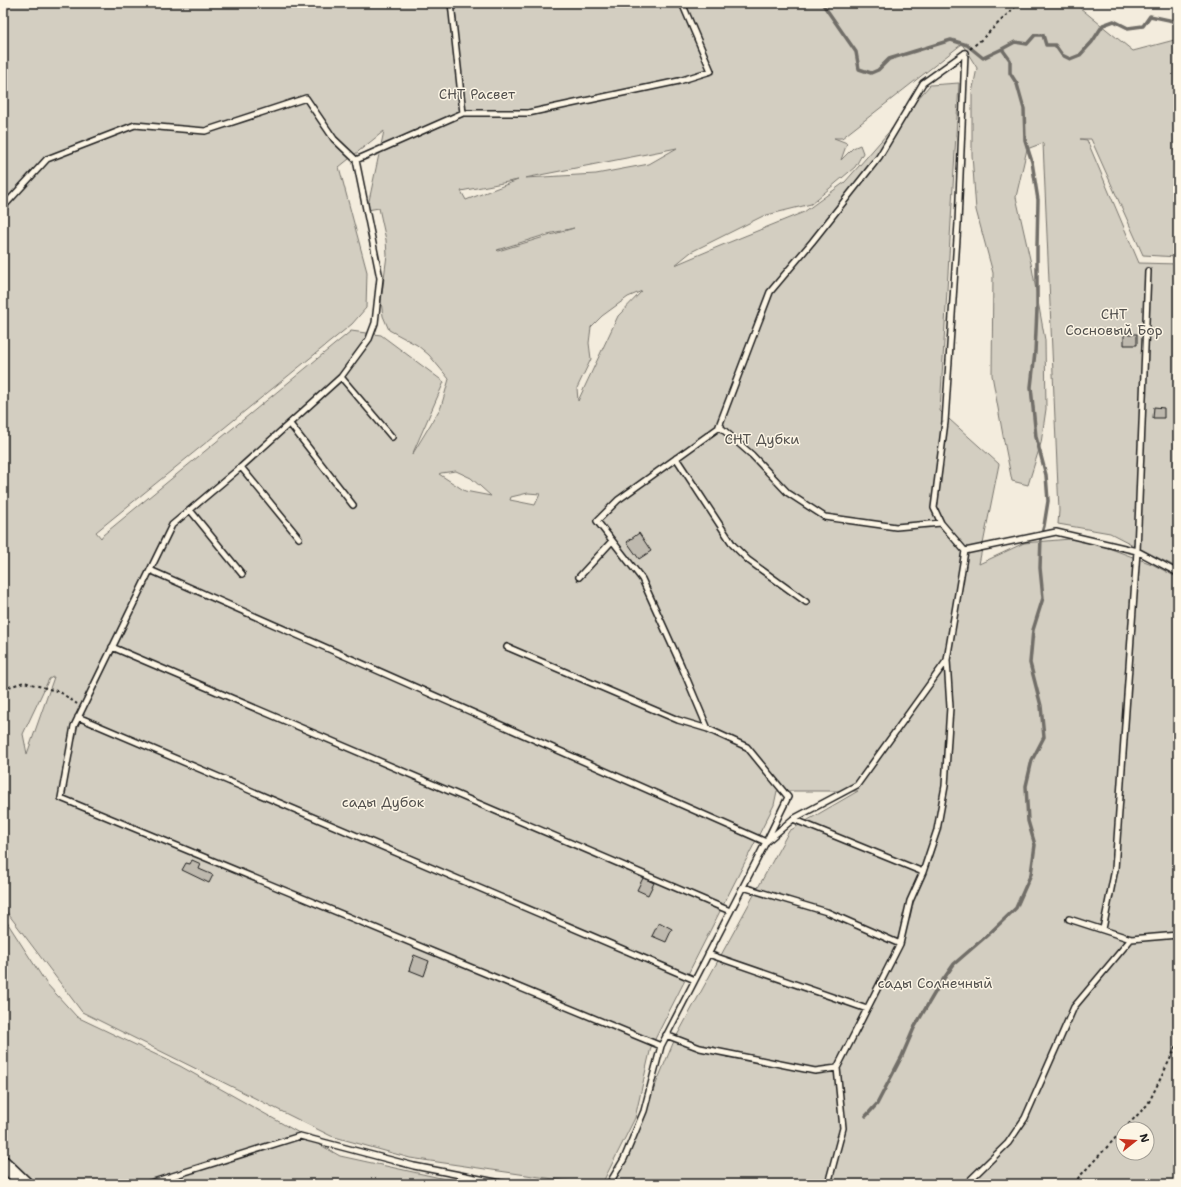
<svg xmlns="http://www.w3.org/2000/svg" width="1181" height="1187" font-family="'Shantell Sans',sans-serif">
<rect width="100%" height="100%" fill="#f3ecdd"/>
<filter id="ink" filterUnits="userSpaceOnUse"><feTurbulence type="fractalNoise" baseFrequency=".025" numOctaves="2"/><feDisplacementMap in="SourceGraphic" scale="8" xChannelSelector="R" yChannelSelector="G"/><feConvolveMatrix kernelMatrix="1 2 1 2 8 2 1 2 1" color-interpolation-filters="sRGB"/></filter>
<g filter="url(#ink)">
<!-- green -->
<path fill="#d3cec1" stroke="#78756e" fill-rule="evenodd" d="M3 3H1074L1133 51 1178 39V257L1143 255 1091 139H1080L1087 140 1139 263 1178 264V568L1110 533 1058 524 1059 511 1043 143 1027 149 1016 197 1032 268 1045 340 1046 409 1041 443 1028 485 1012 481 1004 441 992 375 993 273 976 210 972 155V93L977 68 962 44 842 138H834L847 143 841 160 853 148 860 145 863 153 855 167 811 204 763 216 691 252 675 265 720 246 804 212 845 182 930 85 959 83 940 411 999 464 979 564 1024 543 1081 538 1152 564 1178 578V1184H614L674 1041 789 831 858 791H777L774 805 651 1047 635 1118 602 1184H588L410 1158 331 1136 82 1012 3 907ZM384 131 367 210 379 208 386 240 387 255 381 301 383 316 389 330 417 345 429 355 449 379 441 407 412 455 444 382 381 335 351 331 103 535 101 538 96 532 352 324 366 308 367 272 339 167ZM677 148 649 164 596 174 525 178ZM518 180 466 200 461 191ZM574 228 498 251 497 250 548 234ZM642 291 618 316 578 401 577 388 591 359 589 343 591 327 602 316 628 297ZM456 471 471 478 491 496 465 491 439 474 441 473ZM528 493 540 494 535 505 510 500 511 497ZM53 677H54L27 754 23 734 49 679ZM1123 1129H1147V1153H1123Z
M3 916 46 983 77 1017 180 1066 340 1156 468 1184H3Z"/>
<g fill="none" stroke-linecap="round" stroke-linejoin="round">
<!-- stream -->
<path stroke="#716e68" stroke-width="3.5" d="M822 3 856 52 859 69 871 73 878 70 889 59 951 40 967 45 983 58 1002 49 1015 42 1027 44 1035 35H1043L1046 45H1055L1062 55 1070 59 1080 55 1092 42 1103 25 1114 21 1128 28 1143 26 1150 16 1169 20 1178 23
M866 1116 877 1104 902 1056 914 1028 940 984 954 964 991 932 1016 908 1031 874 1035 845 1028 821 1026 786 1032 760 1044 737 1041 706 1030 663 1033 630 1043 598 1040 568 1041 536 1044 526 1048 501 1046 475 1036 437 1031 387 1035 352 1037 309V246L1038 200 1032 162 1025 140 1024 109 1017 84 1010 73V60L1002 49"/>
</g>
<!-- building -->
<path fill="#beb9ae" stroke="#1c1c1c" d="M1124 334H1137V345H1124Z
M1154 407 1164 408V418H1153Z
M639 533 651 551 639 559 627 542Z
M192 860 201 864 199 869 213 875 209 883 182 870 186 863 190 864Z
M643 878 654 883 648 895 637 890Z
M659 922 672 929 666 942 652 936Z
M414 955 429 961 424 976 409 970Z"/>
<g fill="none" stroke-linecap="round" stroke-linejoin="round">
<defs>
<path id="lane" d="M463 113H528L679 81 711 71 682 3
M356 160 463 113 451 3
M3 206 5 205 47 159 135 125 205 131 306 98 334 139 356 160 380 278 375 323 369 339 341 377 241 467 172 525 74 726 61 798 661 1046
M341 377 392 437
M290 424 353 505
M676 458 733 545 748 560 806 602
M241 467 299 538
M190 510 242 574
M941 523 896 527 825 517 788 493 752 455 719 426 770 292 812 242 879 157 923 83 965 53
M965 551 941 523 934 508 945 422 958 223 965 53
M150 570 766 842 788 797 747 747 708 729 681 665 642 579 597 521 618 500 721 426
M579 577 612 541
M112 647 730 911
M507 647 678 720 708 729
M78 717 695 980
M793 819 923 872
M743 887 827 912 900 944
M1069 919 1131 939 1178 935
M1103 929 1115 869 1137 551 1148 271
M708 954 867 1009
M666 1035 700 1048 815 1071 837 1068
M147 1184 300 1136 414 1166 506 1184
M609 1184 624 1159 644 1111 661 1046 766 842 793 819 857 785 947 660 965 551 1056 532 1137 551 1178 573
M828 1184 843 1128 837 1068 900 944 910 901 923 872 937 830 945 786 950 707 947 660
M966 1184 1008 1143 1025 1118 1074 1007 1131 939"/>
<path id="secondary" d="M3 1163 25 1184"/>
</defs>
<!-- lane casing -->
<use href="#lane" stroke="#1c1c1c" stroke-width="8"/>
<!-- secondary casing -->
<use href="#secondary" stroke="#1c1c1c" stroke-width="17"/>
<!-- path -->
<path stroke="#1c1c1c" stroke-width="2" stroke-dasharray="3 3" stroke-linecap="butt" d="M970 49 982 39 1019 3
M3 689 24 682 60 692 77 704
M1124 1129 1148 1104 1178 1043
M1074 1184 1079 1177 1123 1130"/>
<!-- lane -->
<use href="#lane" stroke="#fcf5e5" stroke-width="5"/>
<!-- secondary -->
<use href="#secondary" stroke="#fcf5e5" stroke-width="14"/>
</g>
</g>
<g text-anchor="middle" stroke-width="3" stroke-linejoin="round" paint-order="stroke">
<!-- park labels -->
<g font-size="14" fill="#53514e" stroke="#fcf5e5">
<text x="477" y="99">СНТ Расвет</text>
<text x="1114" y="319">СНТ<tspan x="1114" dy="16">Сосновый Бор</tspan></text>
<text x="762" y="444">СНТ Дубки</text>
<text x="383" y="807">сады Дубок</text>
<text x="935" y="988">сады Солнечный</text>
</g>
</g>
<!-- margin -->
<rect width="1181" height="1187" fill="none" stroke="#fcf5e5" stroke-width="16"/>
<rect x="8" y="8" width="1165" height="1171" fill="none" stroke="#1c1c1c" stroke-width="1.5" filter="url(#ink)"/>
<!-- north arrow -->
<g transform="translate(1135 1141) rotate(73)"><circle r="19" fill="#fcf5e5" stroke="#a29e95"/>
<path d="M0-3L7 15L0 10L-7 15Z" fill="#c8321e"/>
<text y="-6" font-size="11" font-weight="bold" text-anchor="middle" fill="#1c1c1c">N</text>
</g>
</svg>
